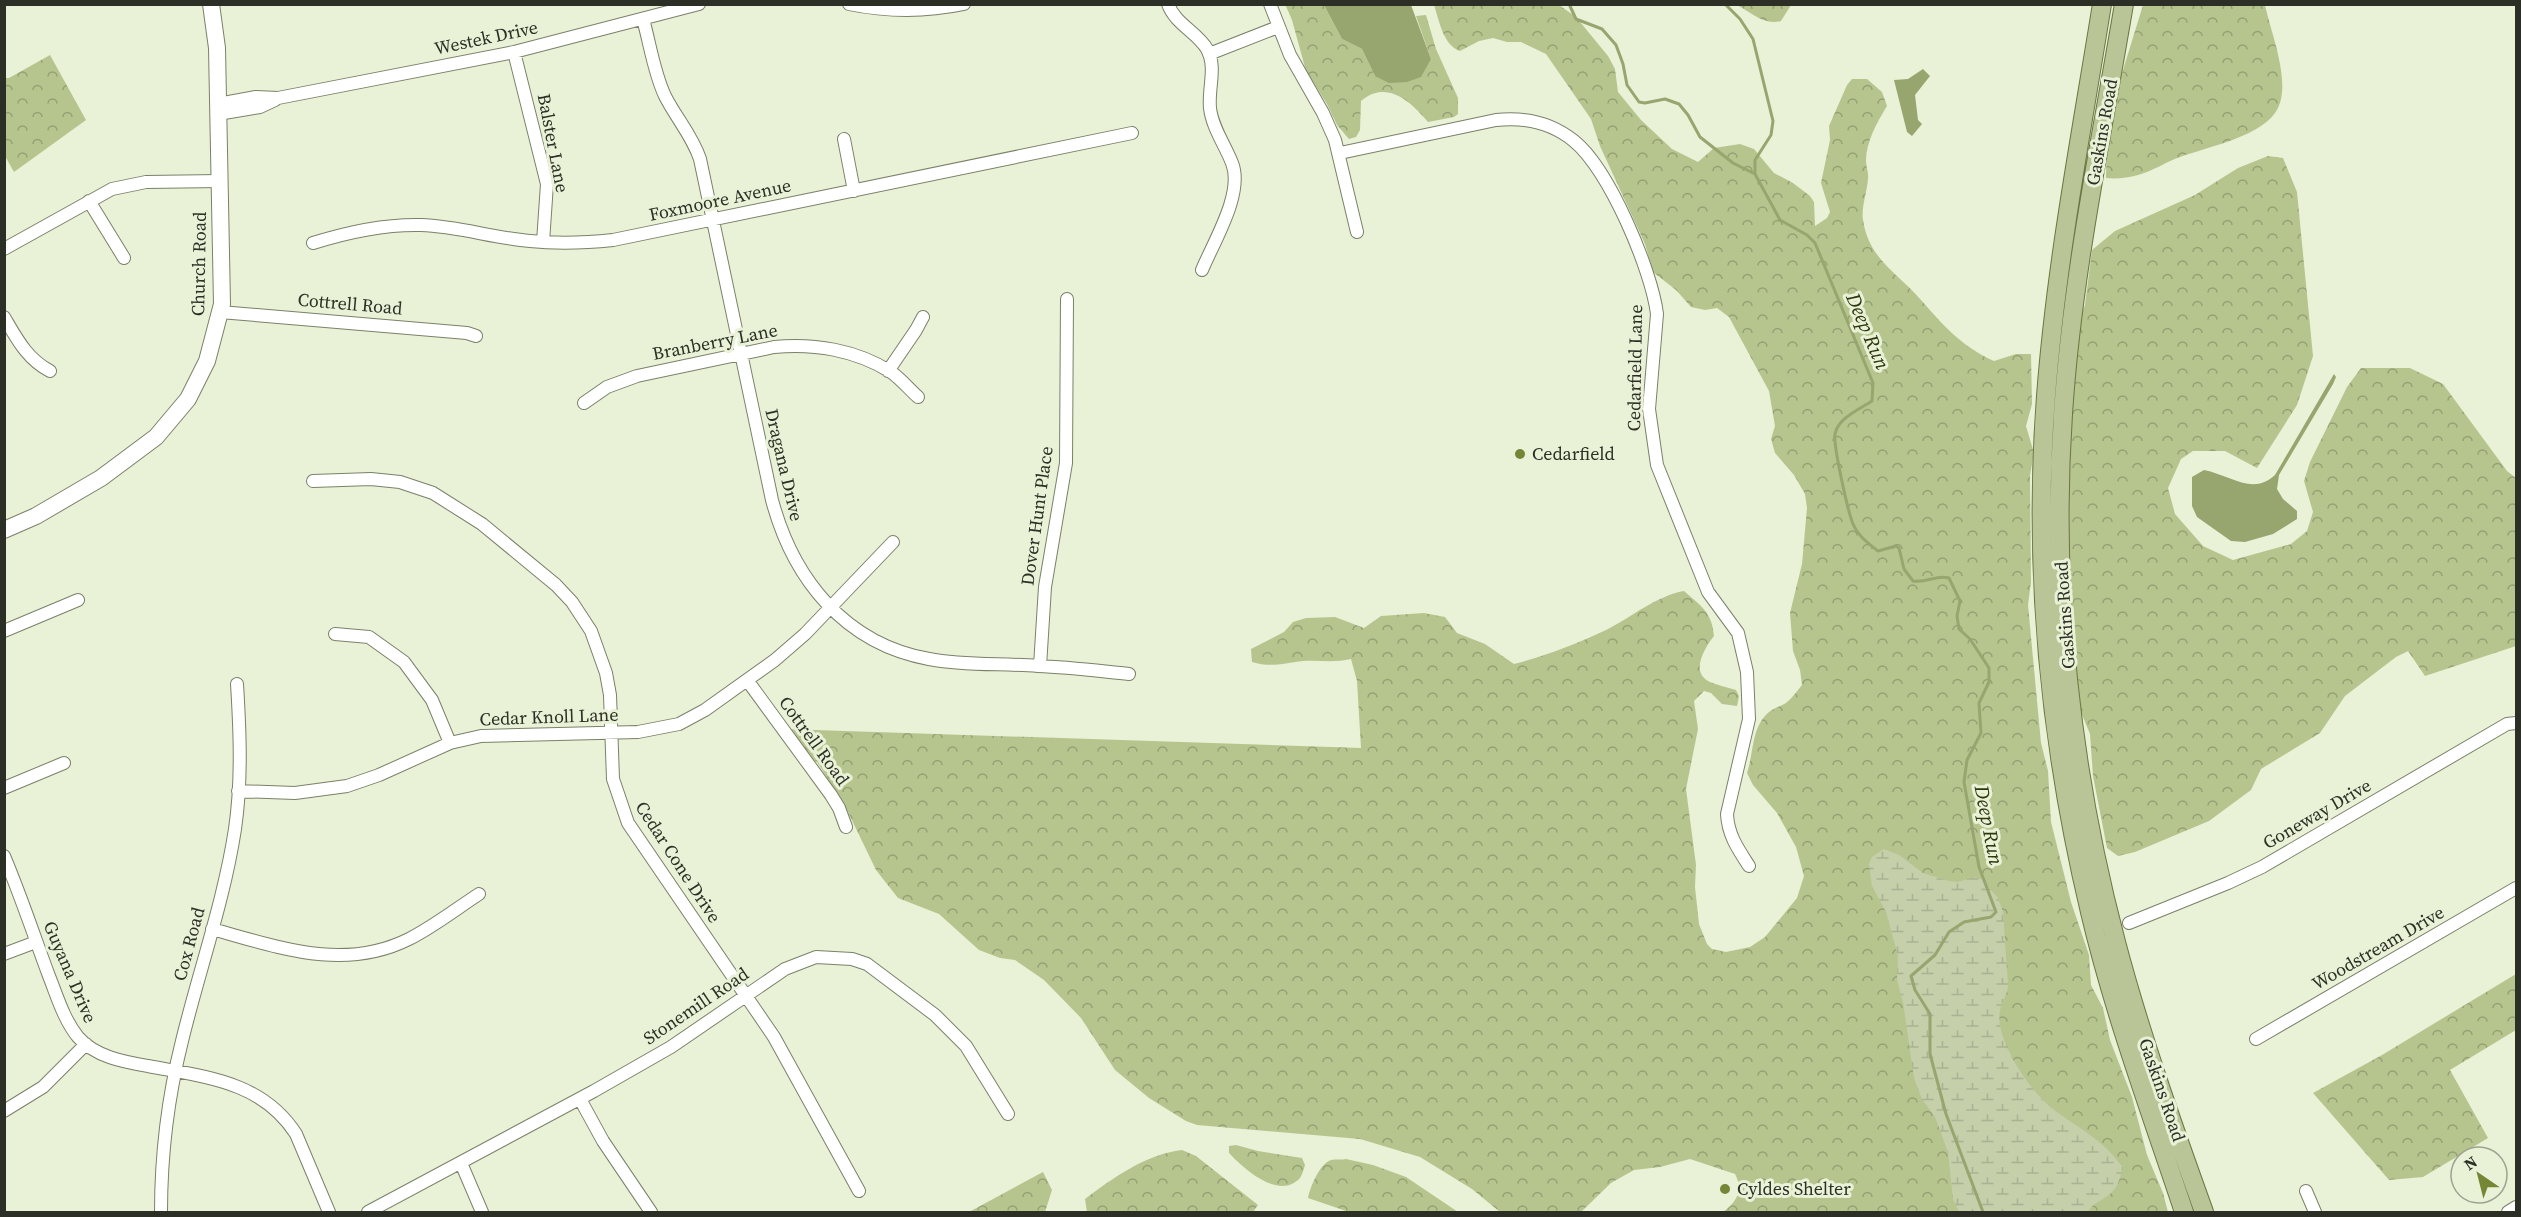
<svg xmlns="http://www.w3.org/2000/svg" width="2521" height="1217" font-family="'Source Serif 4',serif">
<defs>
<pattern id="forest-crowns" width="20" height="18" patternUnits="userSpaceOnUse" patternTransform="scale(1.5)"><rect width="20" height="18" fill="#b6c58e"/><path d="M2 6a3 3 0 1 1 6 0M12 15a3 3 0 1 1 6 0" fill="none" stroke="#94a074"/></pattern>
<pattern id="wetland-marsh" width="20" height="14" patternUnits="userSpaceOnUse" patternTransform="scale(1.5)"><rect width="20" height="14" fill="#c5cfaa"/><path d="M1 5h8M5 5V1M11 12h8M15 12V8" fill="none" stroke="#a9b292"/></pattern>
</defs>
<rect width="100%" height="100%" fill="#e9f1d7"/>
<!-- forest -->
<path fill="url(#forest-crowns)" d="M1285 4 1324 5 1342 39 1362 49 1375 76 1431 59 1416 16 1426 15 1436 49 1458 98V114L1454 117 1428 122C1411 102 1387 79 1361 101L1360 130 1356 137 1349 139 1337 125 1327 104 1306 71 1292 20Z
M1434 5H1559L1576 17 1608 56 1615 69 1618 92 1641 120 1672 149 1698 162 1714 148 1740 144 1754 149 1774 173 1793 183 1810 196 1814 202 1815 226 1827 218 1830 212 1821 183 1830 140 1829 126 1847 85 1852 79H1867L1882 92 1887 106C1877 122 1866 142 1866 161 1866 167 1869 173 1868 179 1867 192 1861 208 1863 220 1869 260 1898 273 1921 300 1944 326 1961 346 1994 361L2016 354H2031L2032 404 2026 426 2034 453 2030 475 2031 582 2028 605 2041 743 2048 771 2051 822 2071 902 2089 955 2091 985 2103 1008 2110 1040 2132 1097 2147 1155 2163 1193 2168 1212H1723C1736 1202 1744 1191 1735 1174L1690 1159 1660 1167 1634 1170 1611 1183 1581 1212H1500L1472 1189 1420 1157 1360 1139 1197 1125 1186 1121 1149 1098 1115 1070 1081 1018 1044 980 1015 960 1000 958 979 950 939 914 898 898 876 870 847 810 821 768 817 762 810 759 785 729 1361 748 1357 681 1351 659C1334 663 1320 660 1303 661 1284 663 1271 668 1252 662L1251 649 1284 632 1293 622 1306 618 1335 617 1364 628 1381 616 1424 613 1445 617 1457 633 1485 644 1514 664C1545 656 1577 644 1606 630 1632 617 1656 596 1684 591 1701 606 1712 612 1714 636 1706 646 1690 671 1708 681 1716 685 1727 687 1736 690L1739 696 1737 706 1722 704 1711 693 1704 691 1694 701 1698 729 1686 789 1696 865 1695 887 1699 924 1707 944 1712 949 1726 952 1750 947 1765 937 1797 898 1804 876 1796 847 1777 813 1753 785 1747 773C1754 753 1751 727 1769 712 1774 708 1781 706 1786 703 1792 698 1797 691 1802 685L1800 670 1793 651 1790 613 1802 564 1807 508 1805 494 1794 475 1775 453 1771 439 1775 426 1769 391 1729 317 1717 308 1705 310 1691 307 1676 290 1653 272 1645 244 1600 146 1591 119 1546 54 1521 42H1507L1493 38 1479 41 1460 51C1443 45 1439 20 1434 5Z
M1737 5 1791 4V5L1781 21C1764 26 1751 12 1737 5Z
M2143 5H2265C2271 33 2291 81 2278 108 2265 136 2207 147 2180 157 2166 162 2153 171 2138 175 2127 178 2117 179 2106 178L2107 122Z
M50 55 86 120 14 172 5 156V78H9Z
M2268 156 2283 158 2297 192 2313 356 2297 405 2257 468 2225 451H2193L2181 459 2168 488 2175 514 2203 546 2233 560 2291 544 2307 531 2313 512 2304 481 2310 462 2347 387 2361 368H2410L2443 384 2507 471 2516 478V646L2425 676 2408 651 2396 657 2345 696 2320 733 2261 769 2251 790 2209 821 2135 852 2118 856 2107 848 2093 776 2090 734 2078 705 2066 541 2068 455 2078 323 2085 305 2092 250 2115 231 2195 195 2238 168Z
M2516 974V1030L2450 1070 2488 1138 2423 1177 2389 1180 2313 1093 2382 1055Z
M1236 1145 1258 1151 1302 1158 1305 1165C1304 1169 1302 1175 1300 1178 1279 1201 1243 1168 1229 1153V1146Z
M1182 1150 1196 1156 1258 1205 1253 1212H1087L1085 1199C1113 1178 1146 1154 1182 1150Z
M1346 1159 1373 1165 1406 1177 1458 1212H1349L1308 1198C1310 1188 1319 1164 1331 1160 1335 1159 1342 1160 1346 1159Z
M1043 1172 1052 1190 1045 1212H969Z"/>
<!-- wetland -->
<path fill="url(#wetland-marsh)" d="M1884 849 1899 855 1923 873 1949 881 1958 882 1973 877 1981 879 1998 898 2003 912 2008 985C2008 995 2001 1001 2000 1011 1994 1039 2031 1093 2053 1109 2079 1129 2103 1139 2123 1168 2120 1177 2118 1188 2110 1194 2102 1201 2093 1202 2088 1212H1959L1953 1199 1948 1152 1935 1117 1922 1099 1914 1078 1903 1002 1897 980 1898 956 1886 912 1872 886 1869 864 1872 857Z"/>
<!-- water -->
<path fill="#97a56f" d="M1324 5H1411L1431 59 1421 77 1407 82 1389 83 1375 76 1362 49 1342 39Z
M1923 69 1930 76 1915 95 1918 120 1922 124 1912 136 1907 132 1894 80 1908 79Z
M2334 374 2336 377 2333 384 2279 475 2277 489 2283 499 2297 511V519L2273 534 2245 542 2231 541 2197 517 2192 506V477L2204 470C2230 475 2253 496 2275 475Z"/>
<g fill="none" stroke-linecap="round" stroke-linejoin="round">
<!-- stream -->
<path stroke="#97a56f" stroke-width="3" d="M1569 4 1576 19 1602 29 1616 45 1623 64 1627 85 1639 102 1645 103 1665 99 1679 104 1688 115 1700 137 1733 163 1755 174 1780 220 1807 235 1815 243 1873 383 1872 401C1860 409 1838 418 1835 434 1833 445 1848 512 1853 524 1858 536 1868 543 1878 551L1896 546 1899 548 1904 569 1913 581C1928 583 1937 574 1949 578L1960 601 1957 616 1959 629 1970 639 1989 668V682L1979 703 1981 733 1967 760 1964 782 1979 867 1996 912 1991 917 1964 922 1949 932 1935 955 1911 976 1915 990 1930 1014V1054L1946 1114 1983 1212
M1725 4 1740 19 1753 39 1773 121 1771 135 1755 160V174"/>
<defs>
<path id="street" d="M849 4C888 12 926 12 964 4
M1168 4C1175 24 1197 32 1207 49 1217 67 1208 88 1210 108 1212 127 1225 145 1232 163 1244 193 1214 241 1202 270
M1270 4 1290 55 1323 113 1335 140 1357 232
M643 19C650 44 654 73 665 96 676 118 692 135 700 159L772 500C793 579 845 644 929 659 964 666 1002 663 1038 666 1068 667 1099 671 1129 674
M514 52 547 184 543 242
M1209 54 1278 27
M218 104 256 97 278 98 514 52 699 4
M218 114 260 107 275 100
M844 139 854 191
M1340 153 1496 120C1524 117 1552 123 1574 141 1609 169 1652 271 1657 314L1649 409 1657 465 1708 592 1738 633 1747 672 1749 719 1727 814C1728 835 1738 849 1749 866
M89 201 124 258
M313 243C348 232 384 224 421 225 458 226 493 238 530 241 558 244 585 243 613 240L1132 133
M4 249 112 189 146 182 220 181
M220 312 467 333 476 336
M4 317C17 339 27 359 50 371
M888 371 916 330 923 317
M584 403 607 387 637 376 774 347C814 343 856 350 891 372 901 379 909 389 918 397
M313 481 371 479 400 482 433 493 482 524 556 585 572 602 591 631 606 673 610 695 613 779 628 823 774 1037 859 1191
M4 631 78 600
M335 634 369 637 404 662 432 700 450 743
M1040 666 1045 587 1066 463 1067 299
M747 680 831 795 839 808 846 827
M4 788 64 763
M238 791 295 793 347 786 379 775 450 743 481 736 638 732 679 724 705 710 775 660 805 634 893 542
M4 856C21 896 34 936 49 976 57 996 64 1020 78 1037 95 1057 125 1062 148 1066 205 1077 262 1081 296 1134L329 1212
M2129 923 2228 883 2262 867 2507 724 2516 723
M212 929C278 947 343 972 409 939 433 927 456 909 479 894
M4 954 36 942
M2256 1039 2516 888
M580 1099 603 1141 651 1212
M4 1111 43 1087 86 1044
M461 1163 482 1212
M2306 1191 2315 1212
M161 1212C161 1155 168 1097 182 1041 199 971 224 901 235 829 242 781 240 732 237 684
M368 1212 594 1091 671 1047 785 969 816 957 852 959 867 964 935 1015 966 1046 1008 1114
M2508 1212 2516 1207"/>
<path id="secondary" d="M4 530 36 516 101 478 156 437 188 399 207 361 222 304 217 48 211 4"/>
<path id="primary" d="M2102 4C2081 135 2056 264 2046 396 2033 568 2050 744 2090 912 2114 1014 2151 1113 2184 1212
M2124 4C2101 141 2072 276 2063 414 2051 590 2071 772 2116 942 2140 1033 2172 1123 2204 1212"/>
</defs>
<!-- street casing -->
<use href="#street" stroke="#7a8169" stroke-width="14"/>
<!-- secondary casing -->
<use href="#secondary" stroke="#7a8169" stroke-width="18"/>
<!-- primary casing -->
<use href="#primary" stroke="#697642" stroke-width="20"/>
<!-- street -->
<use href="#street" stroke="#fff" stroke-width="12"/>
<!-- secondary -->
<use href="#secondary" stroke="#fff" stroke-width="16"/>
<!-- primary -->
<use href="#primary" stroke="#b9c497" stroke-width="18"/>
</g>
<!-- markers -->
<g fill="#758636" stroke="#e9f1d7" stroke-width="2">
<circle cx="1520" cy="454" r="6"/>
<circle cx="1725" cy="1189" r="6"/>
</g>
<g text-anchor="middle" stroke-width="6" stroke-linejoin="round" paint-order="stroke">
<!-- street labels -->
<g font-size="18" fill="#2c2f25" stroke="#e9f1d7">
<text transform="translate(486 38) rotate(-12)" y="6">Westek Drive</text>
<text transform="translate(2102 132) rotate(-80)" y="6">Gaskins Road</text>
<text transform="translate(553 143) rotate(79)" y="6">Balster Lane</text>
<text transform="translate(720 200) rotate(-12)" y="6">Foxmoore Avenue</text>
<text transform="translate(199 264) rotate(-89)" y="6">Church Road</text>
<text transform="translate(350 304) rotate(5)" y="6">Cottrell Road</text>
<text transform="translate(715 342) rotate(-11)" y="6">Branberry Lane</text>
<text transform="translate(1635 368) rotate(-89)" y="6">Cedarfield Lane</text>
<text transform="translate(784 465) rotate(77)" y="6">Dragana Drive</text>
<text transform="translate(1037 516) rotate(-82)" y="6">Dover Hunt Place</text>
<text transform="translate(2065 615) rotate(-94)" y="6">Gaskins Road</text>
<text transform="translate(549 717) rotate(-2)" y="6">Cedar Knoll Lane</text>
<text transform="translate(814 741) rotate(54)" y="6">Cottrell Road</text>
<text transform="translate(2317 814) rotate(-30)" y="6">Goneway Drive</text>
<text transform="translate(678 862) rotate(57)" y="6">Cedar Cone Drive</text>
<text transform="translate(189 944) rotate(-75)" y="6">Cox Road</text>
<text transform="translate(2378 948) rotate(-30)" y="6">Woodstream Drive</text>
<text transform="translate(70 972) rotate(67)" y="6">Guyana Drive</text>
<text transform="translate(696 1006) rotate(-34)" y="6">Stonemill Road</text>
<text transform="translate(2162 1090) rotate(71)" y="6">Gaskins Road</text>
</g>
<!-- poi labels -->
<g font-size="18" fill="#2c2f25" stroke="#e9f1d7" text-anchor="start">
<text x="1532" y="460">Cedarfield</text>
<text x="1737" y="1195">Cyldes Shelter</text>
</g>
<!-- water labels -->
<g font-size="20" font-style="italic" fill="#2e370c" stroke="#e9f1d7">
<text transform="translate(1868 331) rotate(67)" y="7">Deep Run</text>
<text transform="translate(1989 825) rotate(79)" y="7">Deep Run</text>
</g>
</g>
<!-- border -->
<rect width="2521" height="1217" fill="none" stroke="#2c2f25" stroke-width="12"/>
<!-- north arrow -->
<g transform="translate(2479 1175) rotate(325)"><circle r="28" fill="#e9f1d7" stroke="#9da390" stroke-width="1.5"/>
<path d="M0-4.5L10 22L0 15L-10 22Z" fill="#758636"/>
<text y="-9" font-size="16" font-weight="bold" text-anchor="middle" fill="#2c2f25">N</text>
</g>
</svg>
